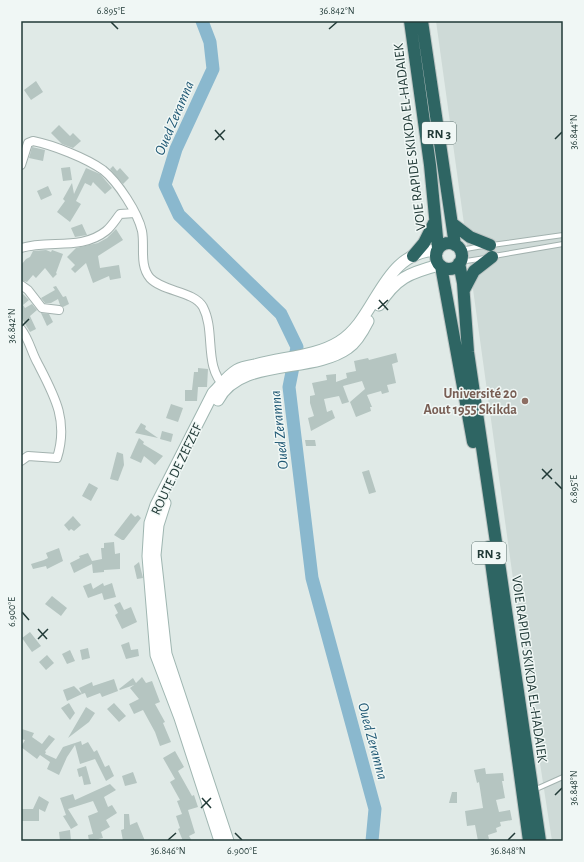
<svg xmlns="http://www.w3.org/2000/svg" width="584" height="862" font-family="'Alegreya Sans',sans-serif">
<rect width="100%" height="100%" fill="#e0eae7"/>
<!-- built -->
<path fill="#cedad7" d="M436 21H563V841H552L525 666Z"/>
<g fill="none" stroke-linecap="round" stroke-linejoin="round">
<!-- river -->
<path stroke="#8ab8ce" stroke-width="13" d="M202 21 210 42 213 69 176 149 165 185 179 215 281 314 297 347 289 387 312 578 375 809 372 841"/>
</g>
<!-- building -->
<path fill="#b5c5c1" d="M36 81 43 92 31 100 24 90Z
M59 125 70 136 73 133 81 141 73 148 62 144 51 133Z
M32 147 45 150 43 161 29 158Z
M113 166 117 171 120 168 129 178 123 184 110 169Z
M70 167 72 180 63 181 61 168Z
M86 168 100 174 112 188 105 194 93 182 91 186 85 183 76 201 81 204 70 222 57 212 65 201 63 199 72 183 74 194Z
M48 186 52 195 41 200 37 191Z
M82 224 87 235 75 237 71 228Z
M116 229 123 240 98 256 100 268 119 265 121 278 110 280 109 276 93 283 86 263 75 273 71 269 75 265 67 257 76 248 98 243 107 238Z
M46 250 51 252 52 250 63 254 56 273 57 274 53 278 45 268 36 278 33 275 27 282 21 280V265L26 259 30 257 33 251Z
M56 286 63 297 66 296 69 304 63 307 60 305 58 299 51 303H45L41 298 55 290 53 287Z
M21 292 29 300 23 305 25 308 32 304 37 310 30 316 36 329 30 332 21 317Z
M41 313 49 314 53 322 47 326Z
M396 353 398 362 392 364 396 383 387 385 389 392 382 394 381 391 367 395 372 407H370L371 411 356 417 350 402 365 389 362 381 343 386 349 402 342 404 339 396 324 399 327 412 332 410 335 418 311 431 308 418 314 416 310 403V396L315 395 312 383 327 380 326 375 336 374V382L347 378 346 373 356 371 354 361 368 358 369 360Z
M198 368 208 369 207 387H198L197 401H185V390H192L194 372H198Z
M171 404 183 408 178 422 166 418Z
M141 423 146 426 145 429 158 438 135 433Z
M162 431 173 434 171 442 160 439Z
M139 438 144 442 143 444 163 456 155 465 144 456 141 463 130 458Z
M305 440H315L316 446H306Z
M117 452 123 454 124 465 118 481 110 479Z
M369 470 376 492 369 494 362 472Z
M89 483 98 488 91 501 82 496Z
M131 513 135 517 138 515 141 518 124 540H122L114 535Z
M73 516 81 525 74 531 71 529 69 531 64 525Z
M114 542 115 554 120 553V569L104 570V572L93 573 92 564 74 573 70 563 80 558 79 556 88 553 92 561 102 559 101 548H104V543Z
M59 548 63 561 47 569 46 566 33 569 31 564 44 560 48 558 46 553Z
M139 562 143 578 137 579 134 566Z
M91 583 93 589 103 583 104 586 112 583 116 597 104 600 102 593 88 598 83 586Z
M52 596 67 608 61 616 45 604Z
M120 602 124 610 131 607 137 622 122 629 115 615 118 613 114 605Z
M30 632 41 646 32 652 22 638Z
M129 642 131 650 138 649 139 656 126 659 121 645Z
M88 648 90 658 82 660 80 650Z
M70 650 75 661 67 664 62 654Z
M47 655 54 663 46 670 39 662Z
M142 677 146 683 152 681 160 702 155 704 165 722 163 723 171 742 160 746 155 732 143 710 134 714 129 704 139 699 130 688 134 685 120 690 119 689 133 678 136 683Z
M114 679 118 691 102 697 100 693 87 698 85 693 82 694 79 688 92 682 93 686Z
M74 686 82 694 67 701 63 690Z
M69 703 75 713 70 720 61 708Z
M114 703 126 716 119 722 107 709Z
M86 707 95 713 89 722 68 738Z
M22 729 34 733 32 737 42 744 49 735 55 739 45 751 46 752 45 754 56 759 63 747 81 741 82 745 88 742 94 752 97 750 105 767 109 765 114 776 106 781 95 759 80 764 75 745 67 757 59 775 47 769 50 762 40 755 37 759 21 747 25 740 21 739Z
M175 751 184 767 178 771 192 796 194 795 198 807 188 810 195 833 189 836 192 841H183L178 829 180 828 176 816 182 814 177 801 180 800 170 782 175 779 163 758Z
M86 766 91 784 84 785 82 776 79 777 77 769Z
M485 768 486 774 503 773 504 781H502L505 798 496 800 499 812 510 810 512 820 500 822 501 826 496 828 497 832 488 835 489 839 478 841 475 825 467 826 465 811 483 808 479 782 477 783 474 770Z
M133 772 137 783 125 786 122 776Z
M110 784 116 790 104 797 108 807 112 805 117 813 106 820 110 827 101 832 103 838 89 841 88 835 93 834 88 816 98 812 93 801 68 809 78 825 71 829 63 816 66 815 60 798 73 794 75 800Z
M452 792H457V803H449Z
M39 796 49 802 45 812 39 809V821H21V809H33Z
M124 814H129L130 825 137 822 145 841H123L121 830 124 829Z
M70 830 71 841H60L59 832Z"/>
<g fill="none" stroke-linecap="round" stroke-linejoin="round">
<defs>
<path id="lane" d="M492 245 563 235
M460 250 483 246
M494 256 563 244
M460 262 485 258
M534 790 563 777"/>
<path id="street" d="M21 165 28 143 33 141C53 145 86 158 103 170 118 182 138 213 142 231 145 246 139 265 150 278 163 292 194 291 203 307 216 332 203 366 225 387
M21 248C49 239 81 251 106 231 112 226 116 219 120 214L135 213
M21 285 28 290 42 308 59 310
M21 329C29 339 31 351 37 362 54 395 69 420 57 458L28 456 21 461"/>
<path id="secondary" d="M379 305C396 278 409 273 439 265
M218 400C240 357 312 374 348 348 357 342 363 331 368 321
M165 503 158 525 155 555 166 654 228 841
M220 841 180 718 156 655 148 556 150 523 156 505 213 393C221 385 227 376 237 370 242 367 249 366 255 365 282 357 315 357 339 342 378 318 381 252 437 250"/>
<path id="highway" d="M410 21 430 165 438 248
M422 21 455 245
M453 224 470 237 490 245
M436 256a13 13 0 1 1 26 0a13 13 0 1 1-26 0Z
M413 256 424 243 434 223
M459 263 463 283 468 352 540 841
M441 266 473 442
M464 290 474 271 492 257
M489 547 529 841"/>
</defs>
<!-- lane casing -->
<use href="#lane" stroke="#a3b2af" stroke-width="6"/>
<!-- street casing -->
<use href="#street" stroke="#a3b2af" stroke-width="10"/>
<!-- secondary casing -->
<use href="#secondary" stroke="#9fb6b1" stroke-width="13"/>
<!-- highway casing -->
<use href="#highway" stroke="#bcc4c3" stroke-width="14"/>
<!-- lane -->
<use href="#lane" stroke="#fff" stroke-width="4"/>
<!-- street -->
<use href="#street" stroke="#fff" stroke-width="8"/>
<!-- secondary -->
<use href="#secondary" stroke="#fff" stroke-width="11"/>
<!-- highway -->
<use href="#highway" stroke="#2e6563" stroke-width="12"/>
</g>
<!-- ticks -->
<path fill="none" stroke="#213a37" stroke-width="1.5" d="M111 22 118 29M329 29 337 22M215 130 224 140M555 139 562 132M215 140 225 130M379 300 388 310M378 309 388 300M22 326 29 319M542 469 552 479M542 479 552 469M555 482 562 489M22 612 29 620M38 629 47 639M38 639 48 629M555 795 562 788M202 798 211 808M201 808 211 798M235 833 242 840M168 840 176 833M508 840 515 833"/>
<!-- markers -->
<circle fill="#8d6e63" stroke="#f0f7f5" stroke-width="1.5" cx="525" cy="401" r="4"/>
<g text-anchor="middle" stroke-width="3" stroke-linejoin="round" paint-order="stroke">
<!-- shield labels -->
<g fill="#f0f7f5" stroke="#5f7370" stroke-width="1">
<rect x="422" y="122" width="34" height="22" rx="3"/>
<rect x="472" y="542" width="34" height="22" rx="3"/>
</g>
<g font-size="13" font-weight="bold" fill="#213a37">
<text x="439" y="138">RN 3</text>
<text x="489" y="558">RN 3</text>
</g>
<!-- street labels -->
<g font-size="14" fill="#213a37" stroke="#f0f7f5">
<text transform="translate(409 137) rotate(-97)" y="5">VOIE RAPIDE SKIKDA EL-HADAIEK</text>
<text transform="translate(176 469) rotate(-64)" y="5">ROUTE DE ZEFZEF</text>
<text transform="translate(530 669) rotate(82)" y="5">VOIE RAPIDE SKIKDA EL-HADAIEK</text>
</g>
<!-- education labels -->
<g font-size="14" font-weight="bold" fill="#785e54" stroke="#f0f7f5" text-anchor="end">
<text x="517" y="398">Université 20<tspan x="517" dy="16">Aout 1955 Skikda</tspan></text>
</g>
<!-- water labels -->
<g font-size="15" font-style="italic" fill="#1e5773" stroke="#f0f7f5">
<text transform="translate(174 118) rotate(-67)" y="5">Oued Zeramna</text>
<text transform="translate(279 430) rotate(-96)" y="5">Oued Zeramna</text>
<text transform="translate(373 741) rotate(75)" y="5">Oued Zeramna</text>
</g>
</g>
<!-- border -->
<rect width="584" height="862" fill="none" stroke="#f0f7f5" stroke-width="44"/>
<rect x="22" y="22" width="540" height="818" fill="none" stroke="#213a37" stroke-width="1.5"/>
<g font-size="10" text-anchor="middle" fill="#213a37">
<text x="111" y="14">6.895°E</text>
<text x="337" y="14">36.842°N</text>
<text transform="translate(573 132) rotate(-90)" y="4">36.844°N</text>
<text transform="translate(11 326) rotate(-90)" y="4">36.842°N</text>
<text transform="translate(573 489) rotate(-90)" y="4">6.895°E</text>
<text transform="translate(11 612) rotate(-90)" y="4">6.900°E</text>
<text transform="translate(573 788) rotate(-90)" y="4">36.848°N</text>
<text x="168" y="854">36.846°N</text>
<text x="242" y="854">6.900°E</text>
<text x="508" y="854">36.848°N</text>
</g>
</svg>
